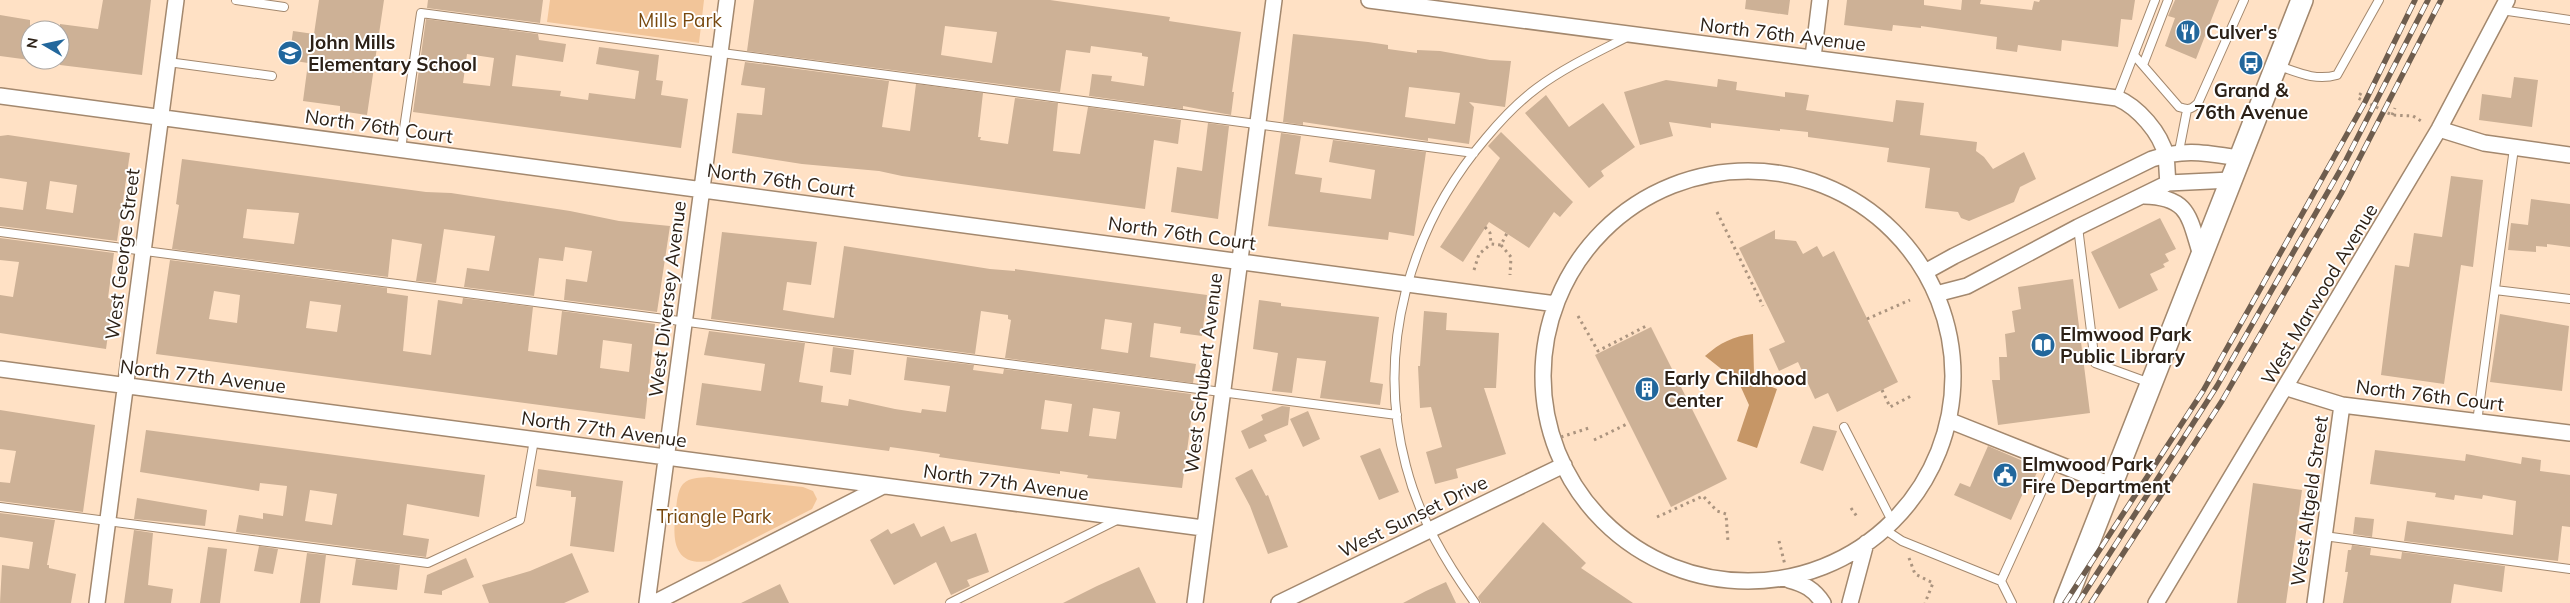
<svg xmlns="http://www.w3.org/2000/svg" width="2570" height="603" font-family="Mulish,sans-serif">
<rect width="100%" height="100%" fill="#ffe1c5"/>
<!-- green -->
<path fill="#f2c599" d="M550 0H704L699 43 547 22Z
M709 477 803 487 813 491 817 499 812 509 710 561C673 567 672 539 676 510 677 502 677 491 683 484 690 477 700 478 709 477Z"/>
<!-- water -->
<path fill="#c69666" d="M1753 334 1754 374 1757 381 1777 389 1757 448 1737 441 1749 405 1739 383 1705 356C1720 343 1733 336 1753 334Z"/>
<!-- building -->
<path fill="#cdb196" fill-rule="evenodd" d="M103 0H151L142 75 60 65V24L98 29Z
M319 0H384L367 115 340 111V106L303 101 308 63 289 60 293 31 314 34Z
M428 0H543L540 23 427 8Z
M754 0H1050L1170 17 1169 21 1241 32 1232 92H1234L1231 115 1183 106V109L1089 96 1092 74 1112 76 1111 81 1144 86 1148 57 1142 56V53L1091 46 1090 53 1066 50 1060 92 747 51ZM945 26 997 32 992 63 941 55Z
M1746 0H1790L1788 15 1745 9Z
M1847 0H1924V5L1961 10 1962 0H1981L1980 4 2032 10 2034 1 2039 2 2040 0H2135L2132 20 2121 19 2118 47 2062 40 2061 51 2018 45 2017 52 1996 49 1997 37 1921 26V28L1893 25 1892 31 1844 25Z
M2175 0H2219L2196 59 2165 46 2175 18 2168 16Z
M0 15 30 20V60L0 56Z
M426 19 538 34 539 40 566 44 563 62 516 55 512 86 561 91 560 96 588 100 589 93 635 99 639 71 596 64 599 47 659 55 656 80 663 81 661 95 688 99 681 148 413 112ZM467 54 494 58 490 86 463 83Z
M1293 34 1368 42 1388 45V49L1417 53V50L1440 51 1490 60 1511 61 1505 107 1469 102 1474 107 1469 144 1428 138V141L1303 122V125L1283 122ZM1409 87 1460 93 1455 124 1405 117Z
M745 62 889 81 882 127 910 131 916 84 983 93 978 137H981L980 140 1008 144 1015 98 1058 103 1053 151 1080 154 1088 107 1181 120 1178 144 1154 140 1145 209 902 176 879 171 802 164 732 153 737 113 762 115 765 88 741 85Z
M2514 77 2538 80 2532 127 2479 120 2482 94 2511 98Z
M1718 79 1737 82 1736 90 1785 97V92L1809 95 1806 110 1893 122 1896 100 1924 103 1920 135 1977 142 1976 151 1984 157 1993 169 2024 152 2036 179 2020 187 2014 202 1969 221 1961 218 1958 212 1925 208 1930 168 1887 162 1889 148 1808 137V132L1780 129V131L1711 123V128L1669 122 1673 136 1640 145 1624 92 1666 80 1717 87Z
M1546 95 1569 127 1603 103 1635 147 1601 171 1604 176 1589 188 1525 113Z
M1208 123 1229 126 1218 219 1171 212 1177 167 1202 171Z
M1501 132 1573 202 1560 217 1554 212 1529 248 1489 222 1463 262 1440 247 1500 158 1488 146Z
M1281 133 1301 136 1295 174 1322 178 1320 192 1371 199 1375 170 1329 162 1333 140 1426 152 1414 236 1389 232 1388 240 1268 226Z
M8 135 130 153 117 241 0 226V207L23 210 27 182 0 178V136ZM50 181 77 185 73 213 46 209Z
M182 159 426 192 451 193 570 211 619 221 670 226 657 312 564 300 566 279 587 282 592 251 565 247 563 261 539 258 534 296 464 287 467 268 489 271 495 236 444 229 436 283 416 281 422 244 392 239 388 277 172 249 179 205 176 204ZM247 209 299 213 294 244 243 238Z
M2451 176 2483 180 2473 267 2461 265 2444 384 2381 375 2395 265 2409 267 2414 233 2442 237Z
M2531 199 2570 204V247L2547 244V247L2536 246V252L2508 250 2511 223 2528 225Z
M2160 218 2176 249 2165 254 2169 261 2163 264 2165 267 2150 274 2158 290 2119 309 2091 252Z
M1775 230V239L1796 241 1803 254 1817 246 1823 257 1834 251 1898 382 1837 412 1828 393 1815 399 1798 362 1779 371 1769 349 1785 342 1739 248Z
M722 232 817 242 811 285 787 282 783 310 807 314 834 318 844 246 990 269 1015 271V269L1207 295 1202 336 1180 333 1181 327 1154 323 1150 357 1196 364 1193 383 1005 358 1011 320 1008 319V315L981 311 975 354 711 319ZM1105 319 1132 323 1128 353 1101 349Z
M0 238 114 253 108 298 113 299 106 349 0 333V295L13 297 19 262 0 260Z
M170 260 387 288V293L408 296 403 351 431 355 438 300 462 304 463 298 533 307 528 351 557 355 562 311 655 324 645 419 156 354ZM214 291 240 295 237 323 209 319ZM310 301 341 305 337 332 306 328ZM603 340 632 344 629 372 600 368Z
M2073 279 2090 413 1998 425 1992 380H2000L1999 357H2007L2005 334 2015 332 2012 311 2021 309 2018 287Z
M1259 300 1281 303V306L1379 317 1370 382 1383 384 1380 405 1320 398 1326 361 1297 358 1292 393 1272 391 1278 353 1253 349Z
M1424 311 1447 313 1446 330 1499 333 1496 388H1484L1506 454 1456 469 1458 478 1435 484 1426 452 1442 447 1431 407 1420 408 1418 366H1420Z
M2500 314 2569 326 2562 391 2490 382Z
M1651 327 1727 479 1671 507 1595 355Z
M709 331 805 343 799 382 823 386 821 402 848 406 849 399 895 409 921 413 922 409 946 412 950 386 904 380 907 357 974 365 973 370 1003 374 1004 369 1191 394 1190 399H1194L1182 488 1087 478 1088 475 1060 471V474L966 461 939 457 940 454 912 450 890 447 889 451 696 425 702 383 761 391 765 364 704 355ZM1045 400 1072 404 1068 432 1041 429ZM1093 408 1120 412 1116 439 1089 436Z
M833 347 854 350 851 375 830 372Z
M1282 406 1290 407 1288 425 1264 435 1267 441 1249 449 1241 431 1263 420 1261 415Z
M0 410 95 425 83 512 0 501V482L10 483 16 451 0 449Z
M1308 411 1320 439 1303 447 1290 419Z
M1813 426 1837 431 1823 471 1800 463Z
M146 430 485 475 479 517 407 504 403 535 429 539 426 557 236 532 239 515 263 519V513L283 516 287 486 260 483 259 491 140 472ZM310 490 337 494 332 525 305 521Z
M1988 446 2039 468 2027 494 2023 493 2011 520 1954 495 1960 483 1970 487Z
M1380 448 1399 492 1379 500 1360 456Z
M2375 450 2465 461 2466 454 2521 464 2522 457 2541 460 2540 471 2570 475V527L2562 526 2558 561 2404 541 2407 521 2513 535 2516 501 2483 495 2482 499 2455 495 2454 500 2435 497 2436 493 2370 484Z
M538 469 623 481 614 552 570 546 576 497H571V491L536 486Z
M1252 469 1266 496 1268 495 1288 547 1268 554 1250 506 1235 478Z
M2253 483 2302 490 2286 603H2237Z
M137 498 207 510 205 526 134 519Z
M0 513 55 520 47 565H49V568L76 574 71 603H0L2 565 29 569 33 542 0 537Z
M2355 517 2374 519 2372 537 2353 534Z
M1543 522 1586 563 1581 568 1633 603H1481L1478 597Z
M914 523 921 537 944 526 951 542 976 533 989 572 967 580 970 586 951 595 936 562 894 585 870 540 888 529 891 534Z
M134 530 153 533 148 585 173 589 171 603H124Z
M2352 545 2371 548 2370 555 2401 559 2402 552 2505 566 2502 592 2454 584 2451 603H2343L2348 572H2345L2348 550H2351Z
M259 546 278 549 273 574 254 571Z
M208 547 227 549 220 603H200Z
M307 553 326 555 320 603H300Z
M572 553 589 592 564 603H489L482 585 530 571Z
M466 558 474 577 442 591V595L424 593 427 575Z
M356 559 400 565 397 590 352 585Z
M1139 567 1156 603H1063L1097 586Z
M1446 582 1456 603H1403L1426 591Z
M780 584 789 603H741Z"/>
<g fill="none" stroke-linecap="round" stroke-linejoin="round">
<defs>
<path id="service" d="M236 0 284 7
M2501 10 2570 20
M2134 55 2179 107C2188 110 2191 110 2198 103L2244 0
M168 62 272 76
M2143 65 2168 0
M2279 66C2299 73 2316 81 2337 75L2379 0
M2117 98 2155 0
M401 149 421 13 1474 153
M2179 151 2187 110
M2078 227 2095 363 2150 383
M0 232 1397 415
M2495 290 2570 299
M2477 422 2514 148
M1844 427 1892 521
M0 507 428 563 520 520 534 440
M1884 529 1902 541 2001 581
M2324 536 2570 569
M950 603 1119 519
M1475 603C1445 561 1419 517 1406 466 1375 350 1409 228 1486 138 1501 120 1518 102 1537 88 1565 67 1598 52 1629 36
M2012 603 2001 581 2055 462"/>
<path id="minor" d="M1369 0 2117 98C2138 107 2161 133 2166 156 2167 164 2167 174 2168 183
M1813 57 1820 0
M0 96 1556 304
M2439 129 2484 143 2570 155
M1543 376a205 205 0 1 1 410 0a205 205 0 1 1-410 0Z
M2144 196C2190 197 2189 218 2201 255
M1925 272 1954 256 2152 159C2185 148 2206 153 2239 158
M1936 294 1967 286 2078 227 2168 183 2231 180
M0 369 1203 528
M2287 388 2342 405 2570 433
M1948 420 2111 485
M1789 580C1804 584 1814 589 1823 603
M97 603 176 0
M647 603 727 0
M654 603 883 486
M1195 603 1274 0
M1279 603 1564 465
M1850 603 1866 543
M2156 603 2439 129 2507 0
M2315 603 2342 405"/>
<path id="secondary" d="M2065 603 2302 0"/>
</defs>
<!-- service casing -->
<use href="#service" stroke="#a3886e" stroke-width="10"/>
<!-- minor casing -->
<use href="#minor" stroke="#a3886e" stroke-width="18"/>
<!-- secondary casing -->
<use href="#secondary" stroke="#a3886e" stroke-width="24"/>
<!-- path -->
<path stroke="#ab947f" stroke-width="3" stroke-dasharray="2.5 4" stroke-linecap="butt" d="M2361 93 2358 98 2392 115 2413 116 2421 121
M2392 115 2395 108
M1717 212 1763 306
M1485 227 1490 233 1491 244 1501 245 1507 233
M1501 245 1511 257 1510 275
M1474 270 1479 254 1491 244
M1578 316 1598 351 1648 325
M1867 319 1910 300
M1882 390 1890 407 1913 395
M1561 437 1589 428
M1594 440 1629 423
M1851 508 1858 518
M1657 517 1703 496 1717 511 1726 514 1728 542
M1779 541 1785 565
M1909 558 1915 574 1933 583 1925 603"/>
<!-- service -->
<use href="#service" stroke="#fff" stroke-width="8"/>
<!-- minor -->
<use href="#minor" stroke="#fff" stroke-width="15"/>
<!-- secondary -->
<use href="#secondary" stroke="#fff" stroke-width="21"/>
<defs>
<path id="rail" d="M2065 603 2203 391 2365 102 2415 0
M2078 603 2217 386 2346 160 2428 0
M2091 603 2222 401 2341 194 2441 0"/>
</defs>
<!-- rail casing -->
<use href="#rail" stroke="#6e5d4e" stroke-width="5.5"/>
<!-- rail -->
<use href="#rail" stroke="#fff" stroke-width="4" stroke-dasharray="11" stroke-linecap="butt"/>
</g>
<!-- icons -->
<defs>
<symbol id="restaurant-disc" viewBox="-11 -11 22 22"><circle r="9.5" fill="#22679c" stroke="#fff"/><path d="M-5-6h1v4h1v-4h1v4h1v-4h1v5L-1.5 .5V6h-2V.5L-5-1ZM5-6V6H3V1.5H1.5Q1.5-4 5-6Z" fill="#fff"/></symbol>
<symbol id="school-disc" viewBox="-11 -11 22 22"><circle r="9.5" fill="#22679c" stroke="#fff"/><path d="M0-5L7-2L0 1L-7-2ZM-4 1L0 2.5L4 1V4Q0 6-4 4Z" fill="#fff"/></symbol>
<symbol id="bus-disc" viewBox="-11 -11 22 22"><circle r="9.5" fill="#22679c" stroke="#fff"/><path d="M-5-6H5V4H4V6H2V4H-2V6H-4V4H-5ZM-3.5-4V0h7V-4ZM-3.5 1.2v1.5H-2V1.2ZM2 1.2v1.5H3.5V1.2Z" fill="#fff"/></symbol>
<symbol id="library-disc" viewBox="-11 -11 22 22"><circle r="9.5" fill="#22679c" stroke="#fff"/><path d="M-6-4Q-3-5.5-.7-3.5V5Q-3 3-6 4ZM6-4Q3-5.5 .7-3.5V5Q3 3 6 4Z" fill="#fff"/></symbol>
<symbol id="building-disc" viewBox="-11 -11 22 22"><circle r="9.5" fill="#22679c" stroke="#fff"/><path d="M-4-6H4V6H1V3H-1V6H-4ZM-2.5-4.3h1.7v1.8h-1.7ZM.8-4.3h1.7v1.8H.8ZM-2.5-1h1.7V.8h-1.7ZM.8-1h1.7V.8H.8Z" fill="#fff"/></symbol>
<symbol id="civic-disc" viewBox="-11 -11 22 22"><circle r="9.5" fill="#22679c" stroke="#fff"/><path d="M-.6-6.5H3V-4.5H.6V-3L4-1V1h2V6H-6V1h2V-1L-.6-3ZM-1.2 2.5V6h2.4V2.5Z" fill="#fff"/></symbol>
</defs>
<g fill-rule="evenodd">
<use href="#restaurant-disc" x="2174" y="18" width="28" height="28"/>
<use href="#school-disc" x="276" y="39" width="28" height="28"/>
<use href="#bus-disc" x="2237" y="49" width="28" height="28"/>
<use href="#library-disc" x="2029" y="331" width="28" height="28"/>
<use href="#building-disc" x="1633" y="375" width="28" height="28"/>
<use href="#civic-disc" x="1991" y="461" width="28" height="28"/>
</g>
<g text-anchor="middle" stroke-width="4" stroke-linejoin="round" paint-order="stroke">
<!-- park labels -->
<g font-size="19" fill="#78490f" stroke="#fff">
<text x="680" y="27">Mills Park</text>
<text x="714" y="523">Triangle Park</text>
</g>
<!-- poi labels -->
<g font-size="19" font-weight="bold" fill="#2c2117" stroke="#fff" text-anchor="start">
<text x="2206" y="39">Culver's</text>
<text x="308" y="49">John Mills<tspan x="308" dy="22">Elementary School</tspan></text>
<text x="2251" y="97" text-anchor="middle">Grand &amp;<tspan x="2251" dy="22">76th Avenue</tspan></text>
<text x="2060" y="341">Elmwood Park<tspan x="2060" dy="22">Public Library</tspan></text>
<text x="1664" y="385">Early Childhood<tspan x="1664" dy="22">Center</tspan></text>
<text x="2022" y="471">Elmwood Park<tspan x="2022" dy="22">Fire Department</tspan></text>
</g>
<!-- street labels -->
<g font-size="19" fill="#2c2117" stroke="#fff">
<text transform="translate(1783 34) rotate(7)" y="7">North 76th Avenue</text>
<text transform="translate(379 126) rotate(8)" y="7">North 76th Court</text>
<text transform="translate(781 180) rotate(8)" y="7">North 76th Court</text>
<text transform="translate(1182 233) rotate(8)" y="7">North 76th Court</text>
<text transform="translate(122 254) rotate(-83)" y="7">West George Street</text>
<text transform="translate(2319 294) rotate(-59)" y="7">West Marwood Avenue</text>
<text transform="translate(667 299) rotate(-83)" y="7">West Diversey Avenue</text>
<text transform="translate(1203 373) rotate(-83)" y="7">West Schubert Avenue</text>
<text transform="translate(203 376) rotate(7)" y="7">North 77th Avenue</text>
<text transform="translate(2430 395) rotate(7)" y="7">North 76th Court</text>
<text transform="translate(604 429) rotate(8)" y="7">North 77th Avenue</text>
<text transform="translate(1006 482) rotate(8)" y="7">North 77th Avenue</text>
<text transform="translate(2309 501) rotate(-82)" y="7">West Altgeld Street</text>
<text transform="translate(1413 516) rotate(-26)" y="7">West Sunset Drive</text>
</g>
</g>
<!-- north arrow -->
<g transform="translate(45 45) rotate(279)"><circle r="24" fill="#ffffff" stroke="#aba6a2"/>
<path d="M0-4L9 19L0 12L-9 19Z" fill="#22679c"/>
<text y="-8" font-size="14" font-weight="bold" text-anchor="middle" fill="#2c2117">N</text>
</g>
</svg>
